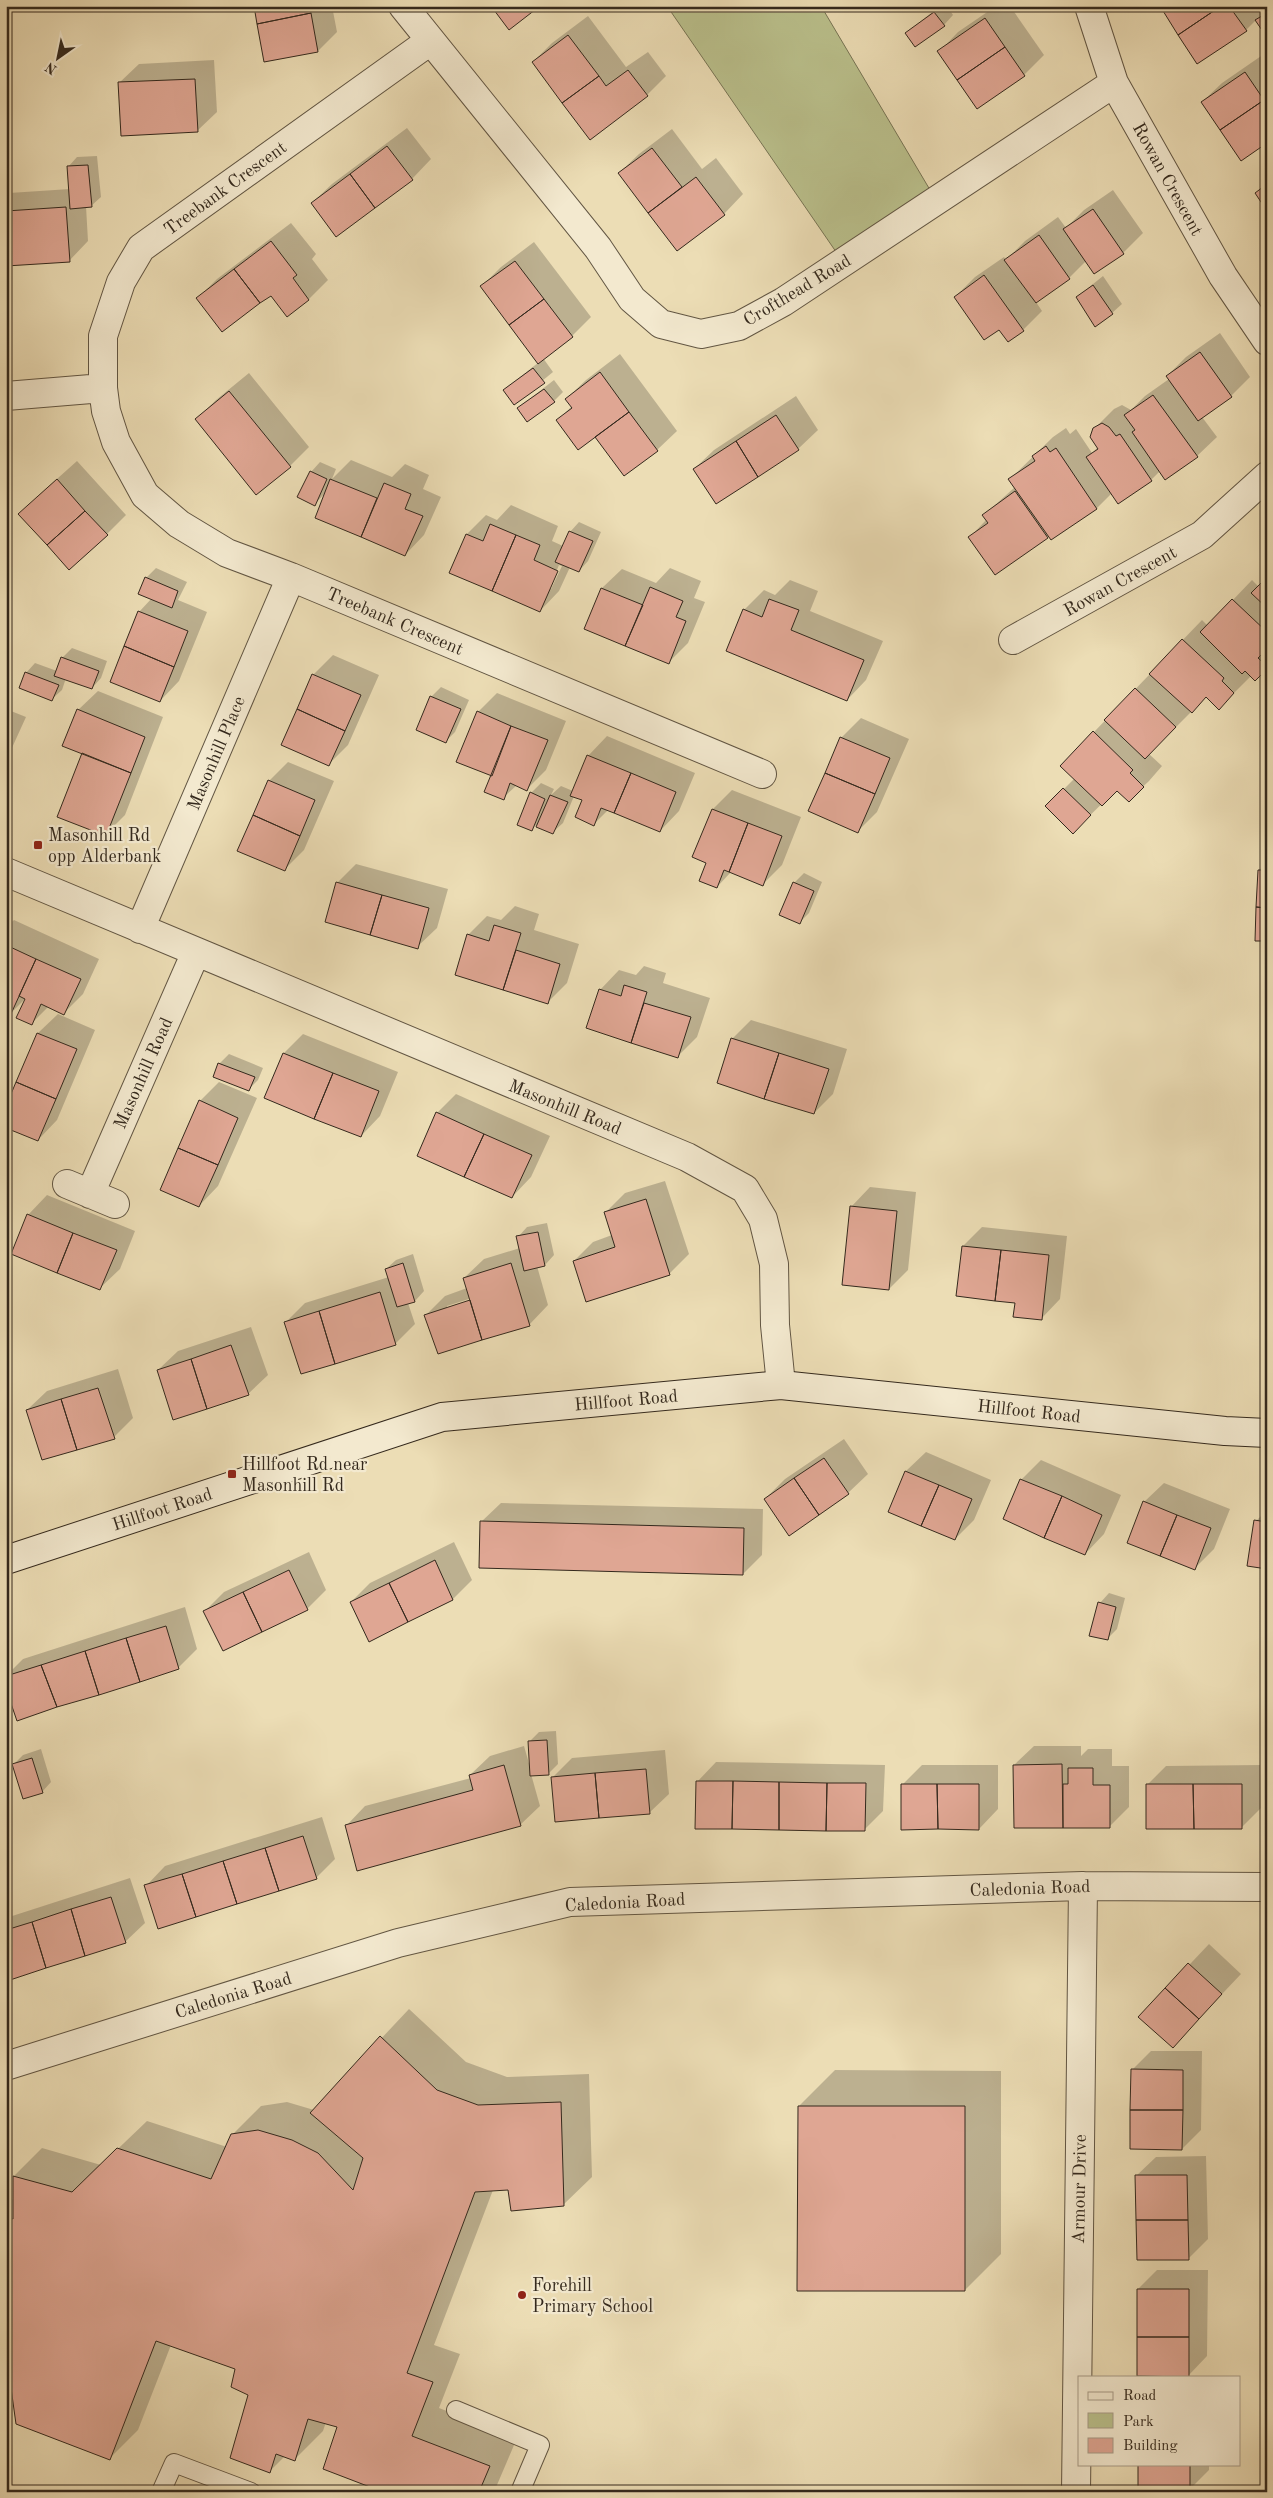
<svg xmlns="http://www.w3.org/2000/svg" width="1273" height="2498" font-family="'Old Standard TT',serif">
<rect width="100%" height="100%" fill="#ecddb5"/>
<filter id="stains"><feTurbulence type="fractalNoise" baseFrequency=".004" numOctaves="4"/><feColorMatrix values="0 0 0 0 .2 0 0 0 0 .09 0 0 0 0 .02 0 0 0 .5 -.17"/></filter>
<radialGradient id="worn" r=".72"><stop offset=".6" stop-color="#630" stop-opacity="0"/><stop offset="1" stop-color="#630" stop-opacity=".3"/></radialGradient>
<!-- green -->
<path fill="#bac08c" stroke="#777454" d="M667 6H821L936 200 843 262Z"/>
<!-- shadow -->
<path fill="#0003" fill-rule="evenodd" d="M6 6 12 35 6 41Z
M255 6H332L337 32 318 51Z
M940 6H947L953 15 944 25 906 33Z
M996 6H1010L1044 55 1024 75 977 108 939 52 958 32Z
M1161 6H1262L1267 11V34L1256 20 1246 30 1198 63Z
M588 16 626 67 648 52 666 76 647 95 590 138 533 62 552 43Z
M1264 54 1267 57V142L1202 102 1222 83Z
M214 60 217 112 197 131 119 83 139 64Z
M407 128 431 159 412 179 336 235 312 203 332 184Z
M672 129 702 169 716 158 743 194 724 214 677 249 619 173 639 154Z
M97 156 101 197 91 206H86L88 241 69 261 6 265V195L9 193 70 189 68 167 77 157Z
M1113 190 1143 233 1123 253 1094 273 1086 261 1069 278 1036 302 1042 311 1023 330 999 328 955 297 975 277 1004 257 1006 260 1025 241 1058 217 1066 228 1084 210Z
M291 223 316 254 312 259 328 280 309 299 287 315 271 294 198 298 217 279Z
M534 242 591 317 572 336 543 358 553 372 514 404 504 390 539 362 482 286 501 267Z
M1103 276 1122 304 1112 313 1077 297Z
M1220 333 1250 377 1231 396 1202 417 1217 437 1197 456 1165 478 1160 471 1151 480 1118 502 1112 493 1097 508 1051 539 1049 535 1047 537H970L987 519 984 515 1015 487 1010 479 1053 437 1066 428 1070 434 1076 429 1092 453 1098 447 1094 429 1114 409 1122 405 1131 410 1145 396 1169 379 1167 376 1186 357Z
M620 354 677 431 657 450 596 435 558 420 572 406 566 399 586 380Z
M249 373 309 447 290 466 197 419 216 400Z
M554 380 563 392 554 401 518 408Z
M796 396 818 430 798 449 694 469 714 450Z
M351 460 392 477 405 464 429 475 423 489 441 497 424 535 405 555 316 517 326 492 315 504 311 472 320 462 336 469 332 479Z
M77 461 126 515 107 534 39 495Z
M511 505 558 526 552 541 563 546 570 532 579 522 601 532 588 561 579 571 570 567 559 591 540 611 451 572 467 534 486 515 497 520ZM559 565 562 566 551 589H549Z
M156 568 187 582 178 600 207 612 179 681 160 701 139 612 152 598 146 578Z
M670 568 701 581 694 598 705 602 688 643 668 663 585 628 602 588 622 569 656 583Z
M1267 579V668L1251 676 1219 708 1207 696 1149 754 1162 766 1149 781 1129 800 1117 789 1073 832 1047 806 1075 778 1094 732 1202 620 1208 626 1252 580 1259 587Z
M790 580 818 591 810 611 883 641 866 680 847 700 744 610 764 590 775 595Z
M72 648 107 661 101 678 92 688 66 678 62 690 52 699 26 673 35 663 57 671 62 658Z
M333 655 379 675 348 745 329 764 313 675Z
M441 687 469 700 455 732 446 741 431 697Z
M98 691 163 717 125 815 105 835 83 753 78 710Z
M497 693 566 721 546 770 527 789 517 785 503 798 478 712Z
M6 709 26 717 6 761Z
M861 718 909 739 877 812 858 831 841 738Z
M607 736 695 773 679 811 660 831 608 810 594 824 584 800 574 796 563 823 553 832 536 825 532 829 531 793 541 783 554 789 551 795 561 786 573 791 588 756Z
M288 762 334 781 304 850 285 869 269 781Z
M732 790 801 817 782 865 763 884 731 872 717 887 708 862 713 809Z
M1267 863V940L1259 870Z
M356 864 448 889 437 928 417 947 337 883Z
M804 873 822 882 809 913 800 922 794 883Z
M515 906 539 914 534 930 579 944 567 983 547 1003 456 974 468 935 487 916 501 920Z
M14 920 99 959 83 994 63 1014 48 1007 32 1023 26 998 10 1014 6 1013V927Z
M644 966 666 973 663 983 710 998 697 1037 678 1056 588 1028 600 990 619 970 636 975Z
M58 1014 95 1030 57 1120 38 1140 6 1109 38 1033Z
M751 1020 847 1049 833 1094 814 1113 732 1039Z
M303 1034 398 1072 380 1116 361 1136 266 1098 284 1053Z
M229 1054 263 1068 258 1080 248 1090 214 1076 220 1063Z
M219 1082 257 1098 218 1186 199 1206 200 1101Z
M456 1094 550 1136 531 1177 512 1197 437 1113Z
M665 1181 689 1254 670 1273 587 1300 574 1261 593 1242 612 1235 605 1213 625 1193Z
M870 1187 916 1192 908 1270 889 1289 851 1207Z
M47 1195 135 1231 120 1269 100 1288 28 1215Z
M547 1223 554 1255 545 1265 537 1266 548 1305 529 1325 426 1315 445 1296 467 1288 464 1278 484 1259 520 1248 518 1237 527 1227ZM475 1297 476 1299 447 1309V1306Z
M982 1227 1067 1236 1060 1299 1041 1319 1016 1302 963 1246Z
M413 1254 424 1291 415 1301 408 1303 415 1324 395 1344 286 1322 305 1303 389 1277 386 1269 396 1260Z
M251 1327 268 1375 248 1394 158 1370 178 1351Z
M118 1369 133 1418 114 1437 27 1410 47 1391Z
M844 1439 868 1474 848 1493 789 1534 765 1499 785 1479Z
M926 1452 991 1480 974 1520 955 1539 890 1511 906 1471Z
M1041 1460 1121 1495 1104 1534 1085 1554 1004 1519 1022 1479Z
M1164 1483 1230 1509 1214 1549 1195 1568 1144 1502Z
M501 1503 763 1509 762 1555 743 1574 481 1522Z
M1267 1510V1568L1256 1521Z
M454 1542 472 1580 453 1599 369 1640 351 1602 370 1583Z
M309 1552 326 1590 307 1609 205 1611 224 1592Z
M1109 1593 1125 1598 1117 1629 1107 1639 1100 1603Z
M185 1607 197 1649 178 1668 6 1685V1676L23 1659Z
M556 1731 558 1764 548 1774H531L540 1806 520 1825 346 1826 365 1806 471 1778 470 1775 490 1756 524 1746 530 1767 529 1742 539 1732Z
M1034 1746H1081V1756L1088 1749H1112V1766H1129V1807L1110 1826 1015 1827 1014 1765Z
M41 1749 51 1782 42 1792 14 1764 23 1755Z
M665 1750 669 1794 649 1813 553 1777 572 1758Z
M716 1762 885 1765 883 1811 864 1830 697 1782Z
M922 1765H998V1809L979 1829 902 1785Z
M1260 1765 1261 1808 1241 1828 1147 1785 1166 1766Z
M322 1817 335 1859 316 1878 146 1886 165 1866Z
M130 1878 145 1923 125 1942 6 1980V1918Z
M1209 1944 1241 1974 1173 2046 1140 2017Z
M409 2009 466 2062 507 2077 589 2074 592 2177 563 2205 509 2189 493 2190 434 2345 460 2354 439 2408 517 2438 494 2492H386L339 2426 326 2422 323 2431 295 2459 285 2456 269 2472 250 2394 236 2368 171 2345 138 2430 110 2458 6 2351V2206L14 2198V2176L42 2148 101 2165 147 2121 227 2147 232 2135 261 2106 287 2102 314 2110Z
M1151 2051H1202L1201 2130 1182 2149 1132 2070Z
M835 2070 1001 2071V2254L965 2290 799 2106Z
M1206 2156 1208 2239 1188 2259 1136 2176 1156 2157Z
M1157 2270H1208L1207 2356 1188 2376 1138 2289Z
M1139 2464H1209V2470L1190 2489Z"/>
<!-- building -->
<path fill="#dfa693" stroke="#34291d" d="M254 6H309L311 13 257 24Z
M491 6H540L509 30Z
M1160 6H1221L1178 35Z
M1221 6H1229L1247 31 1197 64 1178 35Z
M934 12 945 26 915 47 905 33Z
M311 13 318 52 264 62 257 24Z
M1267 13V36H1266L1255 20Z
M985 18 1005 47 957 80 937 51Z
M568 35 599 76 562 103 532 62Z
M1005 47 1025 76 977 109 957 80Z
M628 70 648 96 590 140 562 103 599 76 606 86Z
M1245 72 1264 100 1220 130 1201 102Z
M195 79 198 132 121 136 118 82Z
M1264 100 1267 104V143L1241 161 1220 130Z
M387 146 413 180 375 208 350 174Z
M652 148 682 187 648 213 618 173Z
M88 165 92 207 70 209 67 166Z
M350 174 375 208 336 237 311 203Z
M696 177 725 215 677 251 648 213Z
M1267 184V211L1255 193Z
M66 207 70 262 6 266V211Z
M1093 209 1124 254 1094 274 1063 229Z
M1039 235 1070 279 1036 303 1004 260Z
M271 241 297 275 293 278 309 300 287 317 271 296 260 303 234 269Z
M515 261 544 299 509 325 480 286Z
M234 269 260 303 222 332 196 298Z
M984 275 1024 331 1008 342 999 330 984 340 954 297Z
M1093 285 1113 314 1095 327 1076 297Z
M544 299 573 337 538 364 509 325Z
M1200 352 1232 397 1198 421 1166 376Z
M533 368 545 383 514 405 503 390Z
M600 372 629 412 578 450 556 420 572 408 565 399Z
M544 389 555 402 527 422 517 408Z
M229 391 291 467 256 495 195 419Z
M1153 395 1198 457 1165 480 1132 432 1135 430 1124 415Z
M629 412 658 451 624 476 595 437Z
M776 415 799 450 758 477 736 441Z
M1102 423 1109 427 1116 436 1120 434 1152 481 1118 504 1086 457 1098 449 1090 437 1093 428Z
M736 441 758 477 716 504 693 469Z
M1046 446 1050 452 1056 448 1097 509 1051 540 1008 479 1035 461 1032 456Z
M310 471 327 479 315 506 297 497Z
M57 479 85 511 47 545 18 514Z
M330 479 377 498 361 537 315 518Z
M384 483 411 494 405 509 423 516 405 556 361 537Z
M1015 491 1048 538 995 575 968 537 988 523 982 515Z
M85 511 108 535 69 570 47 545Z
M490 524 516 535 492 591 449 573 466 534 483 541Z
M569 531 593 541 579 572 555 562Z
M516 535 540 545 534 560 558 571 540 612 492 591Z
M145 577 178 591 172 608 138 594Z
M1267 577V608L1251 593Z
M650 587 683 601 676 617 686 621 669 664 625 646Z
M601 588 643 605 625 646 584 629Z
M769 599 799 610 791 630 864 660 847 701 726 651 743 609 762 617Z
M1232 599 1267 632V649L1258 658 1267 666V669L1255 681 1245 671 1242 674 1200 632Z
M138 611 188 631 174 667 124 646Z
M1182 639 1224 678 1222 681 1234 693 1219 710 1206 697 1192 713 1149 674Z
M124 646 174 667 160 702 110 682Z
M61 657 99 671 92 689 54 676Z
M25 672 59 685 52 701 19 688Z
M312 674 361 695 345 731 297 709Z
M1135 688 1176 727 1145 759 1104 720Z
M430 696 461 709 446 743 416 730Z
M77 709 145 737 131 773 62 746Z
M297 709 345 731 329 766 281 745Z
M477 711 511 726 492 776 456 762Z
M511 726 548 740 527 791 510 783 504 800 484 792Z
M1093 731 1133 770 1130 773 1144 787 1129 802 1117 791 1102 806 1060 766Z
M840 737 890 758 875 794 825 773Z
M82 753 131 773 106 836 57 817Z
M587 755 631 773 614 813 601 808 594 826 575 817 582 800 570 796Z
M631 773 676 792 660 832 614 813Z
M825 773 875 794 858 833 808 811Z
M268 780 315 800 300 836 253 815Z
M1063 788 1091 815 1073 834 1045 806Z
M530 792 545 799 532 831 517 825Z
M550 795 568 802 553 834 536 827Z
M712 809 748 823 729 872 724 870 717 888 699 881 706 863 692 857Z
M253 815 300 836 285 871 237 851Z
M748 823 782 836 763 886 729 872Z
M1258 870H1267V908L1256 907Z
M336 882 382 895 370 935 325 922Z
M793 882 814 891 800 924 779 915Z
M382 895 429 908 418 949 370 935Z
M1256 907 1267 908V941H1255Z
M494 925 521 933 503 990 455 975 467 934 489 941Z
M6 945 36 959 10 1016 6 1014Z
M516 950 560 964 548 1004 503 990Z
M36 959 81 979 64 1015 41 1004 32 1025 16 1018 25 999 19 996Z
M624 985 647 992 631 1043 586 1028 599 989 621 996Z
M644 1003 691 1017 678 1058 631 1043Z
M37 1033 77 1049 56 1099 16 1082Z
M731 1038 779 1053 764 1099 717 1083Z
M283 1053 333 1073 314 1119 264 1098Z
M779 1053 829 1069 814 1114 764 1099Z
M218 1063 255 1077 249 1091 213 1077Z
M333 1073 379 1091 361 1137 314 1119Z
M16 1082 56 1099 38 1141 6 1128V1106Z
M199 1100 238 1118 218 1165 178 1148Z
M436 1112 484 1134 464 1177 417 1156Z
M484 1134 532 1155 512 1198 464 1177Z
M178 1148 218 1165 199 1207 160 1190Z
M646 1199 670 1275 586 1302 573 1261 615 1247 604 1212Z
M850 1206 897 1211 889 1290 842 1285Z
M27 1214 73 1233 57 1273 11 1254Z
M538 1232 545 1266 524 1271 516 1236Z
M73 1233 117 1250 100 1290 57 1273Z
M962 1246 1001 1250 995 1301 956 1296Z
M1001 1250 1049 1255 1042 1320 1013 1317 1015 1303 995 1301Z
M403 1263 415 1302 397 1307 385 1269Z
M511 1263 530 1326 482 1340 463 1278Z
M380 1292 396 1345 335 1364 319 1311Z
M470 1300 482 1340 438 1354 424 1315Z
M319 1311 335 1364 301 1374 284 1322Z
M231 1345 249 1395 207 1409 191 1359Z
M191 1359 207 1409 173 1420 157 1370Z
M98 1388 115 1439 77 1450 61 1399Z
M61 1399 77 1450 42 1460 26 1410Z
M824 1458 849 1494 819 1515 794 1478Z
M905 1471 939 1485 921 1526 888 1512Z
M794 1478 819 1515 789 1536 764 1499Z
M1020 1479 1062 1496 1044 1538 1003 1519Z
M939 1485 972 1499 955 1540 921 1526Z
M1062 1496 1102 1515 1085 1555 1044 1538Z
M1143 1501 1177 1515 1160 1556 1127 1543Z
M1177 1515 1211 1528 1195 1570 1160 1556Z
M1254 1520 1267 1522V1569L1247 1566Z
M480 1521 744 1528 743 1575 479 1568Z
M435 1560 453 1600 408 1622 389 1583Z
M289 1570 308 1610 262 1632 243 1592Z
M389 1583 408 1622 369 1642 350 1602Z
M243 1592 262 1632 223 1651 203 1611Z
M1098 1602 1116 1607 1108 1640 1089 1636Z
M166 1626 179 1669 140 1682 126 1638Z
M126 1638 140 1682 99 1695 85 1651Z
M85 1651 99 1695 57 1707 41 1665Z
M41 1665 57 1707 17 1721 6 1689V1676Z
M547 1740 549 1775 530 1776 528 1741Z
M32 1758 43 1793 23 1799 12 1764Z
M1062 1764 1063 1828H1014L1013 1765Z
M504 1765 521 1826 357 1871 345 1825 473 1790 469 1775Z
M1068 1768H1093V1785H1110V1828H1063V1784H1068Z
M646 1769 650 1814 599 1818 595 1773Z
M595 1773 599 1818 555 1822 551 1777Z
M696 1781H733L732 1829H695Z
M733 1781 779 1782V1830L732 1829Z
M779 1782 827 1783 826 1831 779 1830Z
M827 1783H866L865 1831H826Z
M901 1784H937L938 1829 901 1830Z
M937 1784H979V1830L938 1829Z
M1146 1784H1193L1194 1829H1146Z
M1193 1784H1242V1829H1194Z
M303 1836 317 1879 279 1891 265 1848Z
M265 1848 279 1891 237 1904 223 1861Z
M223 1861 237 1904 196 1917 182 1874Z
M182 1874 196 1917 158 1929 144 1885Z
M111 1897 126 1943 85 1956 71 1909Z
M71 1909 85 1956 46 1968 32 1922Z
M32 1922 46 1968 7 1981 6 1930Z
M1188 1963 1222 1994 1199 2019 1165 1988Z
M1165 1988 1199 2019 1173 2048 1138 2017Z
M380 2036 437 2090 478 2105 561 2102 564 2206 511 2211 508 2190 475 2192 407 2373 433 2382 412 2436 490 2466 479 2492H383L323 2469 337 2427 308 2419 295 2461 276 2454 270 2473 230 2458 248 2395 231 2387 235 2369 156 2341 110 2460 16 2424 6 2352V2216L13 2219V2176L72 2192 117 2148 211 2179 231 2134 258 2130 292 2140 318 2153 353 2190 363 2158 310 2113Z
M1131 2069 1183 2070V2110H1130Z
M798 2106H965V2291H797Z
M1130 2110H1183L1182 2150 1130 2149Z
M1135 2175H1187L1188 2220H1136Z
M1136 2220H1188L1189 2260H1137Z
M1137 2289H1189V2337H1137Z
M1137 2337H1189V2377L1137 2376Z
M1138 2464H1190V2490H1138Z"/>
<g fill="none" stroke-linecap="round" stroke-linejoin="round">
<defs>
<path id="lane" d="M456 2410 540 2445 520 2492
M161 2492 174 2463 251 2492"/>
<path id="street" d="M403 6 598 248 632 299 661 324 701 334 739 326 783 302 1114 83
M1089 6 1114 83 1223 276 1267 341
M430 41 141 248 121 282 103 336V388L106 411 116 442 145 495 179 524 227 553 291 577 762 774
M6 396 103 388
M1013 640 1202 535 1267 476
M6 872 687 1157 745 1189 763 1219 774 1264 775 1325 781 1385
M140 929 291 577
M67 1184 115 1204
M90 1194 196 952
M6 2066 398 1943 570 1902 1083 1886 1267 1887
M1076 2492 1083 1886"/>
<path id="secondary" d="M6 1560 442 1417 781 1385 1225 1431 1267 1433"/>
</defs>
<!-- lane casing -->
<use href="#lane" stroke="#625643" stroke-width="20"/>
<!-- street casing -->
<use href="#street" stroke="#625643" stroke-width="30"/>
<!-- secondary casing -->
<use href="#secondary" stroke="#34291d" stroke-width="30"/>
<!-- lane -->
<use href="#lane" stroke="#f3e9cf" stroke-width="18"/>
<!-- street -->
<use href="#street" stroke="#f3e9cf" stroke-width="28"/>
<!-- secondary -->
<use href="#secondary" stroke="#f3e9cf" stroke-width="28"/>
</g>
<!-- markers -->
<g fill="#8f2418" stroke="#f3e9cf" stroke-width="2">
<rect x="33" y="840" width="10" height="10" rx="2.5"/>
<rect x="227" y="1469" width="10" height="10" rx="2.5"/>
<circle cx="522" cy="2295" r="5"/>
</g>
<g text-anchor="middle" stroke-width="4.5" stroke-linejoin="round" paint-order="stroke">
<!-- street labels -->
<g font-size="18" fill="#34291d" stroke="#f3e9cf">
<text transform="translate(1168 179) rotate(61)" y="6">Rowan Crescent</text>
<text transform="translate(225 188) rotate(-36)" y="6">Treebank Crescent</text>
<text transform="translate(797 290) rotate(-31)" y="6">Crofthead Road</text>
<text transform="translate(1120 581) rotate(-29)" y="6">Rowan Crescent</text>
<text transform="translate(395 621) rotate(23)" y="6">Treebank Crescent</text>
<text transform="translate(216 753) rotate(-67)" y="6">Masonhill Place</text>
<text transform="translate(143 1073) rotate(-66)" y="6">Masonhill Road</text>
<text transform="translate(565 1107) rotate(22)" y="6">Masonhill Road</text>
<text transform="translate(626 1400) rotate(-5)" y="6">Hillfoot Road</text>
<text transform="translate(1029 1411) rotate(6)" y="6">Hillfoot Road</text>
<text transform="translate(162 1509) rotate(-18)" y="6">Hillfoot Road</text>
<text transform="translate(1030 1888) rotate(-2)" y="6">Caledonia Road</text>
<text transform="translate(625 1902) rotate(-3)" y="6">Caledonia Road</text>
<text transform="translate(233 1995) rotate(-17)" y="6">Caledonia Road</text>
<text transform="translate(1079 2189) rotate(-89)" y="6">Armour Drive</text>
</g>
<!-- poi labels -->
<g font-size="18" fill="#34291d" stroke="#f3e9cf" text-anchor="start">
<text x="48" y="841">Masonhill Rd<tspan x="48" dy="21">opp Alderbank</tspan></text>
<text x="242" y="1470">Hillfoot Rd near<tspan x="242" dy="21">Masonhill Rd</tspan></text>
<text x="532" y="2291">Forehill<tspan x="532" dy="21">Primary School</tspan></text>
</g>
</g>
<!-- margin -->
<rect width="1273" height="2498" fill="none" stroke="#ecddb5" stroke-width="25"/>
<rect x="8" y="8" width="1258" height="2483" fill="none" stroke="#34291d" stroke-width="2.5"/>
<rect x="12" y="12" width="1248" height="2473" fill="none" stroke="#34291d"/>
<!-- legend -->
<rect x="1078" y="2376" width="162" height="90" fill="#f3e9cf" stroke="#a79c88"/>
<rect x="1088" y="2392" width="25" height="8" fill="#f3e9cf" stroke="#a79c88"/>
<text x="1123" y="2400" font-size="15" fill="#34291d">Road</text>
<rect x="1088" y="2413" width="25" height="15" fill="#bac08c" stroke="#a79c88"/>
<text x="1123" y="2426" font-size="15" fill="#34291d">Park</text>
<rect x="1088" y="2438" width="25" height="15" fill="#dfa693" stroke="#a79c88"/>
<text x="1123" y="2450" font-size="15" fill="#34291d">Building</text>
<!-- north arrow -->
<g transform="translate(58 58) rotate(213)" stroke="#f3e9cf" stroke-width="4" paint-order="stroke">
<path d="M0-4L9 19L0 12L-9 19Z" fill="#34291d"/>
<text y="-8" font-size="14" font-weight="bold" text-anchor="middle" fill="#34291d">N</text>
</g>
<rect width="100%" height="100%" filter="url(#stains)"/>
<rect width="100%" height="100%" fill="url(#worn)"/>
</svg>
